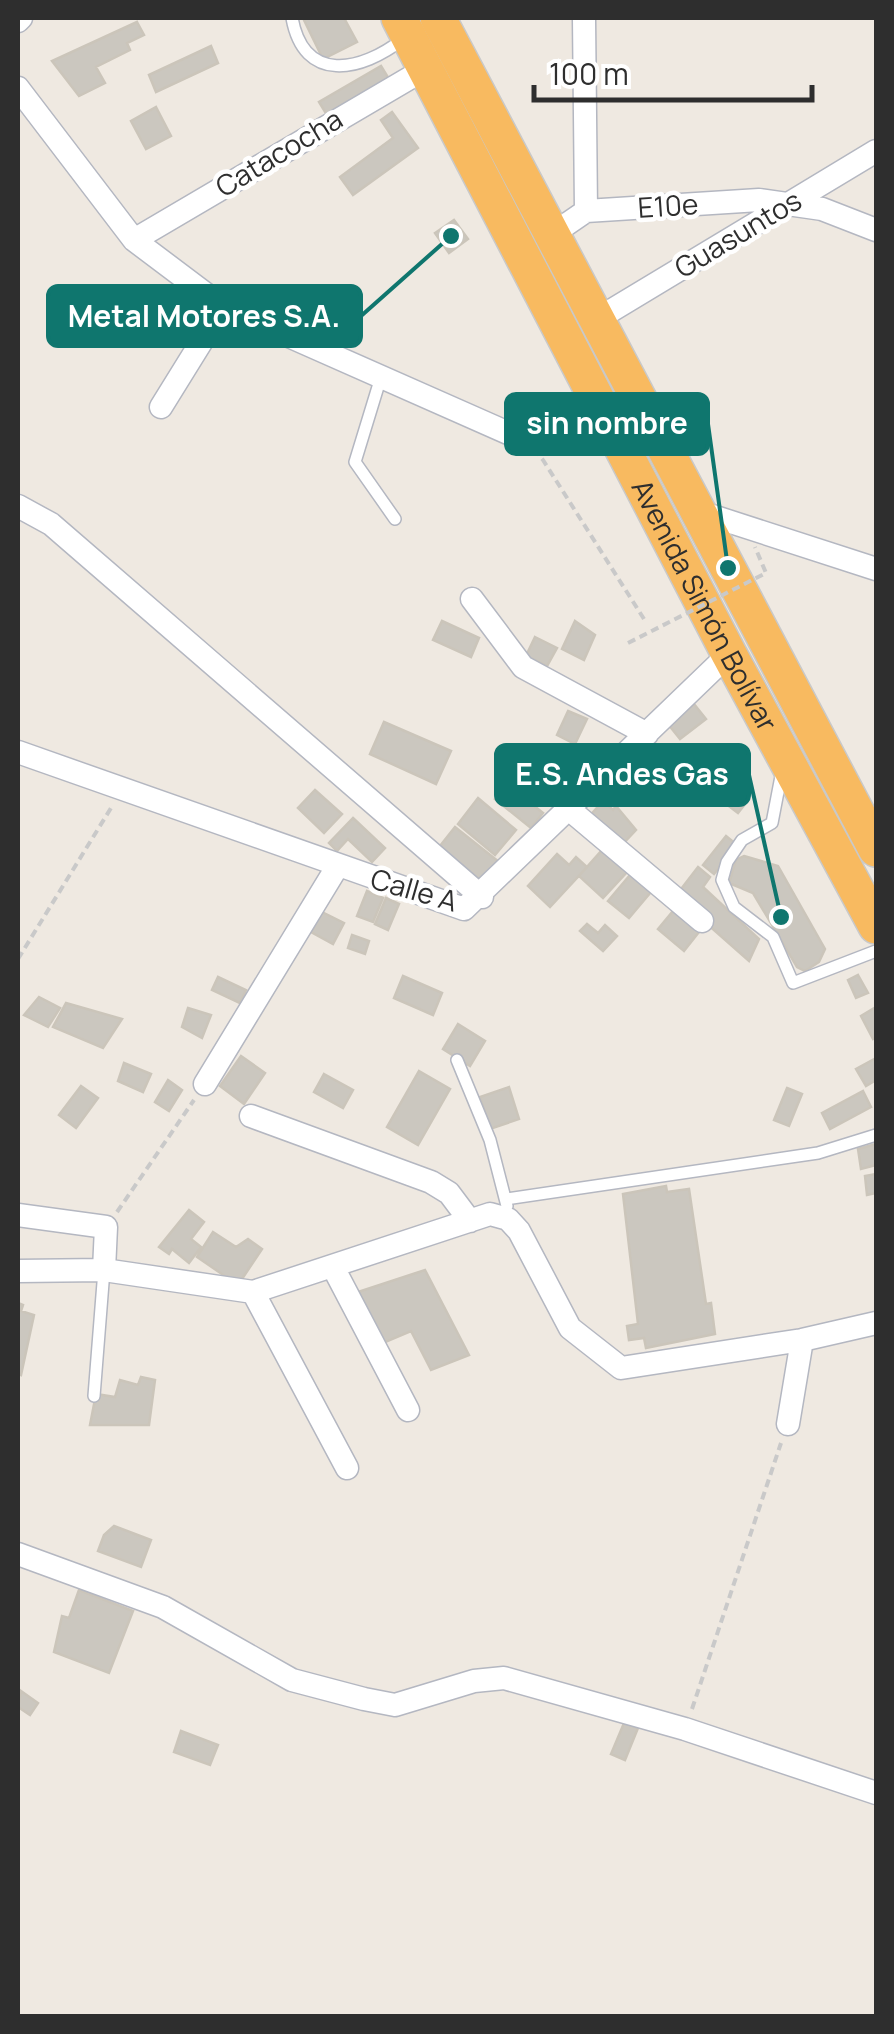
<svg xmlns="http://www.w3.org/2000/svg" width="894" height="2034" font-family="Manrope,sans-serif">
<rect width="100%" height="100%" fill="#efe9e1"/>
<!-- building -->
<path fill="#cbc7bf" stroke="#cbc5ba" stroke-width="2.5" d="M303 18H344L357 42 323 59Z
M137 22 144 35 127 43 130 50 96 67 105 83 79 96 52 61Z
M211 46 218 63 156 92 149 75Z
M381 66 389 79 327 115 319 102Z
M156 107 171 136 146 149 131 121Z
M392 112 418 148 353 195 340 177 393 138 381 120Z
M454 220 468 239 449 253 435 233Z
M442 621 479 638 471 657 433 640Z
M575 621 595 635 584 660 562 649Z
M535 637 557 648 547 666 526 656Z
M694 704 706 719 680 739 668 724Z
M568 711 587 719 575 744 557 735Z
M384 722 451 751 436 784 370 754Z
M733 768 749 799 738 813 701 785Z
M507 784 543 813 531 828 495 799Z
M315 790 342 814 324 833 298 808Z
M478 798 516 830 495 855 458 824Z
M603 801 613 810 616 806 636 830 619 848 587 819Z
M353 818 385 848 372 862 348 839 337 851 329 843Z
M455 827 499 862 481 886 436 851Z
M726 836 737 845 714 874 703 865Z
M602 850 627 872 603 898 579 876Z
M557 854 569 865 576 857 587 867 550 907 528 886Z
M744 856 778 866 825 949 819 962 805 971 797 967 753 893 729 883 736 860Z
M698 867 710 877 703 887 759 939 749 961 680 900 678 893Z
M630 875 651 892 629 918 608 901Z
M367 891 383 898 373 922 357 916Z
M386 898 399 904 388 930 375 924Z
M673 911 699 932 684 951 658 929Z
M322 912 344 923 333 944 311 932Z
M587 924 598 933 605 925 617 936 603 951 580 931Z
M352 935 369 941 365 954 348 948Z
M858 975 868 993 856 998 848 980Z
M403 976 442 993 433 1015 394 998Z
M218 977 246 990 240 1003 212 990Z
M39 997 60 1008 48 1027 24 1015Z
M66 1003 122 1019 103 1048 53 1027Z
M876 1007V1037L873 1039 861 1016Z
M188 1008 211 1015 202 1038 182 1027Z
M458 1024 485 1041 470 1066 443 1049Z
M241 1056 265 1073 244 1104 220 1086Z
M876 1058V1080L866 1086 856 1069Z
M124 1063 151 1074 143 1092 118 1081Z
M419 1071 450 1089 418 1145 387 1127Z
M324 1074 353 1090 343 1108 314 1092Z
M168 1080 182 1090 169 1111 155 1102Z
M81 1086 98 1098 76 1128 59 1115Z
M509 1087 519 1119 490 1129 480 1097Z
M787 1088 802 1094 789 1126 774 1120Z
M863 1091 871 1107 830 1129 822 1113Z
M876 1144V1165L861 1169 858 1149Z
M876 1174V1193L867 1195 865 1176Z
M666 1186 667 1192 689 1189 706 1304 711 1303 715 1334 646 1348 644 1338 629 1340 627 1326 638 1324 623 1194Z
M189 1210 204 1222 191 1239 201 1247 189 1263 172 1249 169 1254 159 1247Z
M213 1232 236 1247 248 1239 262 1249 238 1285 197 1257Z
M425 1270 469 1355 431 1370 411 1331 383 1343 352 1294Z
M18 1303 23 1305 21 1311 34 1315 21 1375 18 1374Z
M141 1377 155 1380 149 1425H90L96 1394 115 1397 120 1380 138 1385Z
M114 1526 151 1540 141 1567 98 1551 104 1535Z
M79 1590 133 1611 109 1673 54 1652 62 1616 69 1618Z
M21 1691 38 1703 30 1715 18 1707Z
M624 1723 638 1728 625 1760 611 1754Z
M181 1731 218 1745 210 1765 174 1752Z"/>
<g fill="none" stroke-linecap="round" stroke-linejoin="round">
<defs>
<path id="service" d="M292 18C304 84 361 72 403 39
M381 377 355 462 395 519
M782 771 772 823 742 840 727 862 722 880 734 907 773 937 793 983 876 951
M457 1060 490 1140 507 1206
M506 1199 818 1153 876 1135
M94 1396 104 1270"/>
<path id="minor" d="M584 18 586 211
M18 21 21 18
M18 88 134 240 223 307 508 433
M554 233 586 211 759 200 822 209 876 230
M134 240 425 69
M599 318 876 151
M161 407 223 307
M18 506 51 524 482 897
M700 512 876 569
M472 599 523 667 647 734
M18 752 464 909 729 654
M570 810 702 921
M205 1084 337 867
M251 1116 431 1182 449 1193 470 1221
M18 1215 106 1227 104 1270
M334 1269 408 1410
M18 1271 104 1270 253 1292 490 1214 508 1219 519 1231 570 1328 621 1368 802 1340 876 1323
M253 1292 347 1468
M788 1424 802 1340
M18 1554 163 1607 292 1680 364 1699 395 1705 474 1681 504 1678 685 1729 876 1793"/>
<g id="trunk">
<path id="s1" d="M399 18 729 654 876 926"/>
<path d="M438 18 876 849"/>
</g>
</defs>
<!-- service casing -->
<use href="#service" stroke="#b4b7c1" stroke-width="14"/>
<!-- minor casing -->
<use href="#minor" stroke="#b4b7c1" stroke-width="25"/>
<!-- trunk casing -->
<use href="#trunk" stroke="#c9c9c9" stroke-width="38"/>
<!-- path -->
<path stroke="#c9c9c9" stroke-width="4" stroke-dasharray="8 5" stroke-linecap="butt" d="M525 439 543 460 644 619
M18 959 111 808
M117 1212 194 1100
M692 1709 781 1443"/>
<!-- service -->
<use href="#service" stroke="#fff" stroke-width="11"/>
<!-- minor -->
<use href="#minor" stroke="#fff" stroke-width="22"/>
<!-- trunk -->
<use href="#trunk" stroke="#f8ba60" stroke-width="35"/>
<!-- path-bridge -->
<path stroke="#c9c9c9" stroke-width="4" stroke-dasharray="8 5" stroke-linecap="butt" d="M628 643 766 573 755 547"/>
</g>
<g text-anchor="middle" stroke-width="9" stroke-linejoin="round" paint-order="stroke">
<!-- street labels -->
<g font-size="28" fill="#2e2e2e" stroke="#fff">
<text transform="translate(279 153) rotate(-31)" y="10">Catacocha</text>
<text transform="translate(668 206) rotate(-4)" y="10">E10e</text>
<text transform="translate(738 234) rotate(-31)" y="10">Guasuntos</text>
<text dy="10" stroke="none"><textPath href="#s1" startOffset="662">Avenida Simón Bolívar</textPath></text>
<text transform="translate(414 890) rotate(16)" y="10">Calle A</text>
</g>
</g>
<!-- callouts -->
<path fill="none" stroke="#0f766e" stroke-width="4" d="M451 236L361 316M728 568L708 424M781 917L749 775"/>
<g fill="#0f766e" stroke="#fff" stroke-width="4">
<circle cx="451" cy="236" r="10"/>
<circle cx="728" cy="568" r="10"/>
<circle cx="781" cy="917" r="10"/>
</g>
<g fill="#0f766e" stroke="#0f766e" stroke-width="4">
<rect x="48" y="286" width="313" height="60" rx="10"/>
<rect x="506" y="394" width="202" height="60" rx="10"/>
<rect x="496" y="745" width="253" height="60" rx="10"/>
</g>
<g font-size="30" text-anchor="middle" font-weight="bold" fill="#fff">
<text x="204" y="327">Metal Motores S.A.</text>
<text x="607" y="434">sin nombre</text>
<text x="622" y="785">E.S. Andes Gas</text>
</g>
<!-- border -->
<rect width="894" height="2034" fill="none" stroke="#2e2e2e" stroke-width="40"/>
<!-- scale -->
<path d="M534 85v15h278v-15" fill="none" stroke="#2e2e2e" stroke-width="5"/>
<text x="549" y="85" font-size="30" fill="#2e2e2e" stroke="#ffffff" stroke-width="8" paint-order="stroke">100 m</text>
</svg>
